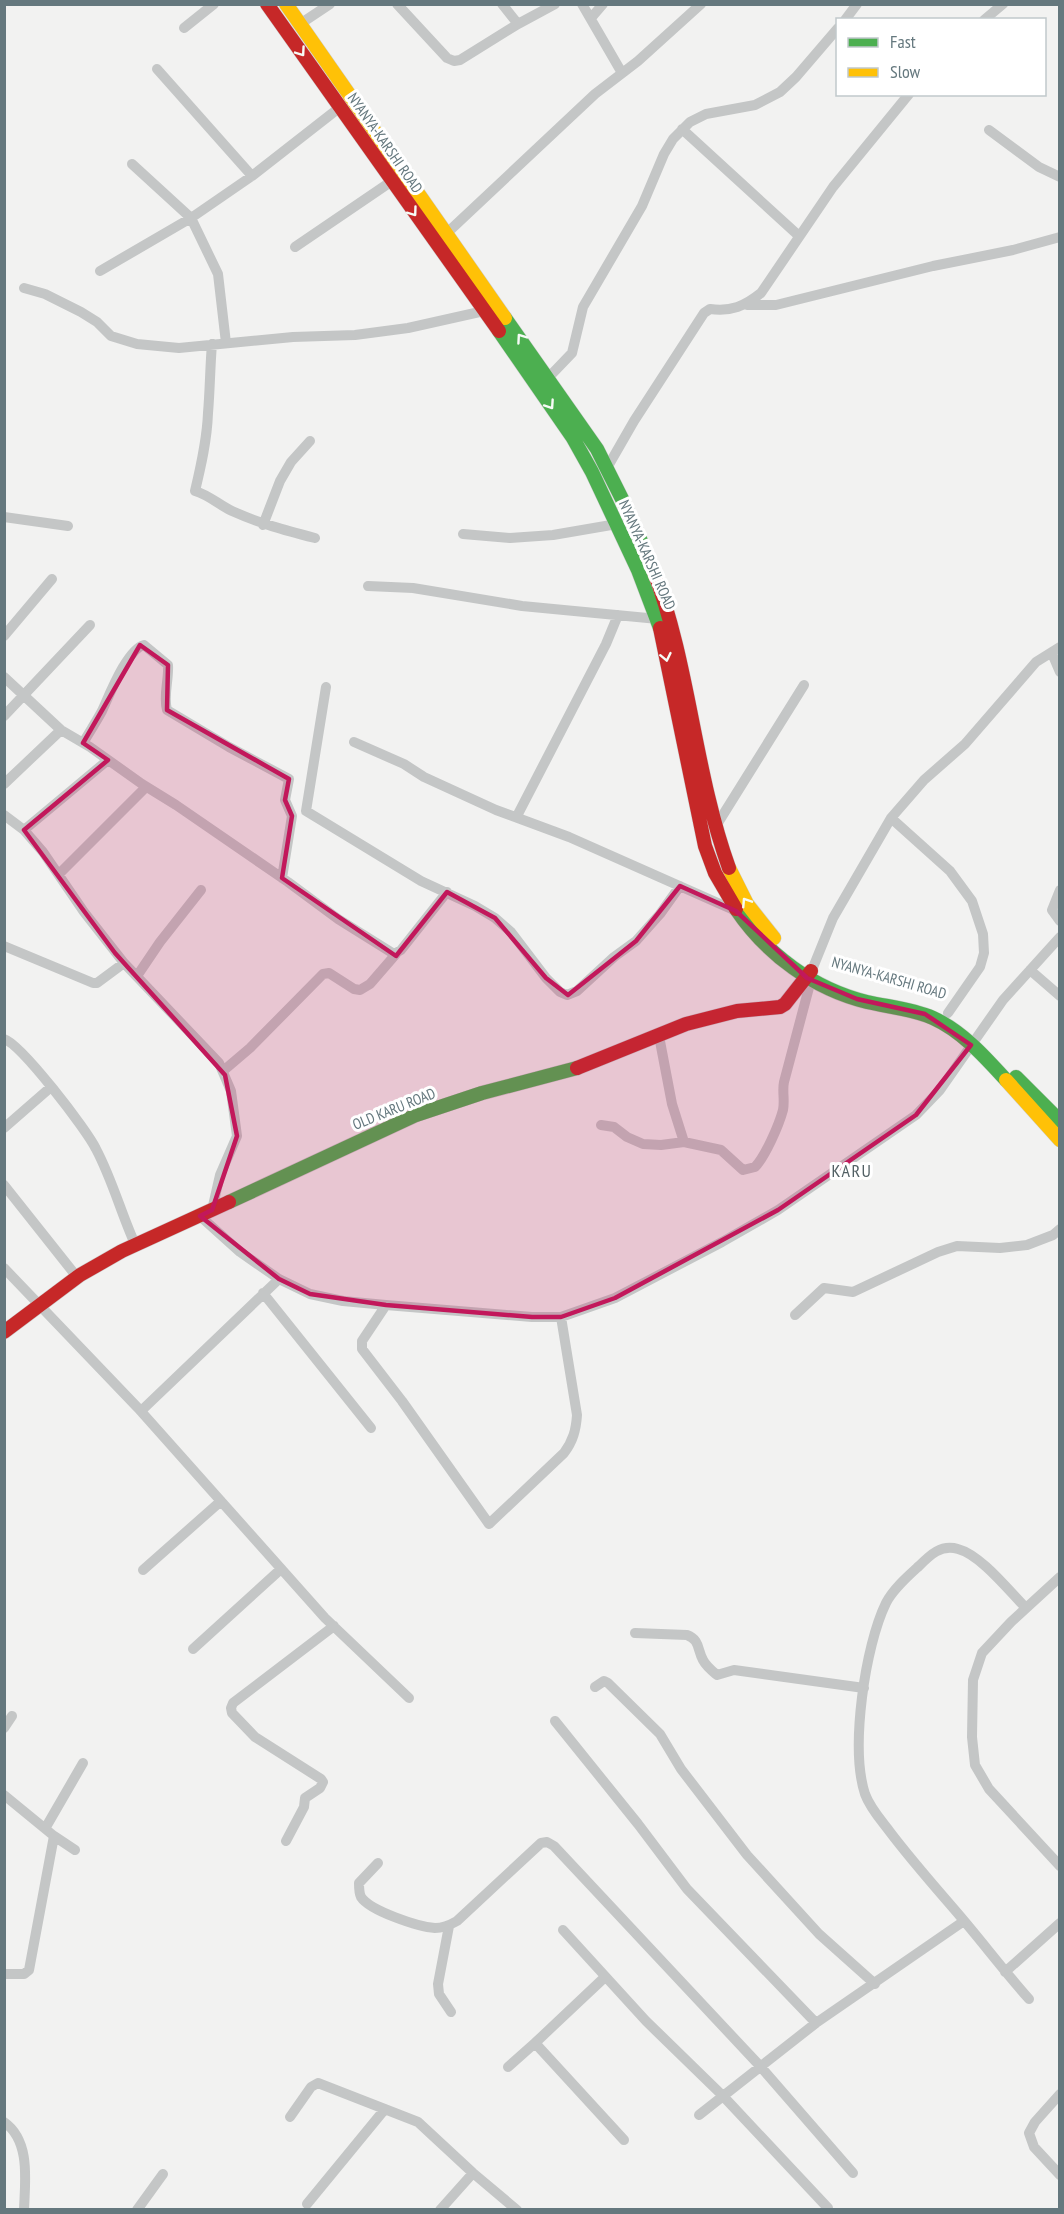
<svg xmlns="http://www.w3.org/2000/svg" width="1064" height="2214" font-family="'PT Sans Narrow',sans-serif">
<rect width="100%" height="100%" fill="#f2f2f1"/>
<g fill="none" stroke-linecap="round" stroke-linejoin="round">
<defs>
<path id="fast" d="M505 318 597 449 627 509 653 569
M499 331 573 438 592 472 638 570 660 628
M736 909C767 955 814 989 867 1002 889 1007 913 1009 933 1018 962 1031 985 1057 1006 1080
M1016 1077 1060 1121
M229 1202 416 1115 482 1093 577 1068"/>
<path id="slow" d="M286 4 505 318
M729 868 747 904 774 938
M1006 1080 1060 1140"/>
<path id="jam" d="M267 4 499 331
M653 569C690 666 694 771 729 868
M660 628 705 846 715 873 736 909
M577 1068 686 1024 737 1011 780 1007 785 1004 811 971
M4 1332 80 1275 122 1251 229 1202"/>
</defs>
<!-- fast casing -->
<use href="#fast" stroke="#cdcece" stroke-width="15"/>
<!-- slow casing -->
<use href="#slow" stroke="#cdcece" stroke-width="15"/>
<!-- jam casing -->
<use href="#jam" stroke="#cdcece" stroke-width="15"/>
<!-- street -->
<path stroke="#c4c6c6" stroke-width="10" d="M397 4 447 58 454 61 460 60 518 24 555 4
M502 4 518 24
M582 4 622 73
M591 18 603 4
M845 20 857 4
M984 20 1003 4
M300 24 330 4
M184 28 214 4
M157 69 252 176
M682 129 799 236
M989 130 1039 167 1060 177
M132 164 191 218 218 274 226 343
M447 233 595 94 638 61 701 4
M295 247 392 181
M100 271 191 218 252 176 339 108
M24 288 45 294 81 312 97 322 111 336 137 344 179 348 293 337 355 335 408 328 484 311
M747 305H776L933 266 1013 250 1060 237
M212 344C210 367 210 390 208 413 207 440 201 466 195 491 209 495 219 505 232 511 261 524 284 530 315 538
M542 380 549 377 572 353 583 307 642 206 664 154 673 139 690 122 706 114 755 105 780 92 796 77 838 28
M607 468 634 421 704 313 710 309C731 312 745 306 761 293L833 187 909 94
M4 517 68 526
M263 525 280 481 291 462 310 441
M463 534 510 538 553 535 617 524
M368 586 413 588 522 606 658 619
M4 636 52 579
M1054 658 1060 672
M4 677 61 730 90 747 142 784 176 805 288 882 338 919 394 954 401 950 447 892
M326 687 306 811 421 881 475 906 495 918 511 932 546 978 560 992 567 995 577 991 614 957 636 941 660 914 680 886
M4 716 90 625
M354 742 404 764 424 777 496 810 569 837 736 911
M83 743C89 733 96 722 102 711 109 696 127 649 144 645L168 665C169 680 163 696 167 710L229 747 289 779 285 800 292 816 282 878
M4 784 61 730
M4 815 24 830 43 852 84 912 124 963 219 1063 231 1091 237 1136 220 1175 212 1210
M517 816 606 644 618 615
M891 818 950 871 972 901 983 934 984 953 980 967 948 1013
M716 826 804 685
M24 830 108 760
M59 874 146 787
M1060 890 1052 910 1060 921
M4 946 93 983H97L124 963
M812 970 833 918 891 818 924 780 965 744 1036 662 1060 647
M1030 970 1060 996
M137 976 160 942 201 890
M659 1036 672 1104 684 1142
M4 1039C21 1044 87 1130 96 1149 112 1179 121 1213 135 1244
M223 1071 250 1048 323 974 329 973 354 989 360 990 370 984 396 954
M601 1125 614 1127 627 1137 643 1144 661 1145 684 1142 721 1150 743 1170 755 1167C765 1157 779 1125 783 1110 785 1100 782 1091 784 1082L811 980
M4 1128 51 1087
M4 1185 77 1277
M200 1216 240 1252 279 1279 310 1294 343 1301 386 1305 532 1317H561L615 1298 722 1242 778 1210 916 1115 940 1090 1003 1000 1060 937
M4 1268 138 1408 325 1618 409 1698
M263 1293 371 1428
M386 1305 362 1341V1349L402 1401 489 1524 564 1453C573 1441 576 1430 577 1415L561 1317
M795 1315 824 1288 853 1292 938 1252 957 1246 1000 1248 1027 1245 1053 1235 1060 1229
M141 1411 279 1279
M143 1570 221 1501
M1060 1577 1011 1622 982 1653 973 1680 972 1737 975 1765 989 1789 1060 1866
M1026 1608C1009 1591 981 1555 958 1549 941 1544 930 1555 919 1566 908 1576 893 1589 886 1603 865 1646 850 1748 865 1794 870 1808 881 1820 890 1832 912 1861 936 1888 960 1916 983 1943 1005 1972 1029 1999
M635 1633 687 1635C700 1640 697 1649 703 1660 706 1666 711 1670 717 1675L734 1670 864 1688
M193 1649 281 1569
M595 1687 604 1681 608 1683 660 1734 681 1769 747 1855 819 1934 875 1984
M555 1721 638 1824 687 1889 816 2023
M4 1728 12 1716
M4 1795 54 1836 75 1850
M46 1827 83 1763
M286 1841 304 1807 305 1798 320 1788 323 1782 321 1779 255 1737 232 1713 231 1708 233 1703 334 1626
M378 1863 359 1883C359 1887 359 1893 361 1897 370 1911 419 1927 435 1928 444 1928 450 1925 457 1921L541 1843 547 1842 554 1846 760 2066 853 2173
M449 1926 438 1984 439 1994 451 2012
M563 1930 646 2021 723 2096 828 2208
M1005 1972 1060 1923
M4 1974H24L29 1970 54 1836
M605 1977 535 2043 624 2140
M508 2067 535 2043
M1060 2094 1035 2122 1029 2133 1034 2147 1060 2175
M699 2115 816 2023 964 1921
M290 2117 311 2087 318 2083 418 2122 473 2173 517 2210
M4 2122C31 2141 25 2181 24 2210
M307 2204 385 2109
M137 2210 163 2174
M440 2210 473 2173"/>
<!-- fast -->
<use href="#fast" stroke="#4caf50" stroke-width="14"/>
<!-- slow -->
<use href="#slow" stroke="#ffc107" stroke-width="14"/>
<!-- jam -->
<use href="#jam" stroke="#c62828" stroke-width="14"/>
</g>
<!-- one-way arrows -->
<defs><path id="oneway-chevron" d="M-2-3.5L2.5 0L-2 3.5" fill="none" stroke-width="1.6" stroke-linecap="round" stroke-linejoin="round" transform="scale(1.5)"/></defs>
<g stroke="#f6fbf6">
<use href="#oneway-chevron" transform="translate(301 52) rotate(55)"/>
<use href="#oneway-chevron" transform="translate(413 212) rotate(54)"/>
<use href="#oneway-chevron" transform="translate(521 338) rotate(-125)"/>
<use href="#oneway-chevron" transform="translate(550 405) rotate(56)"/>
<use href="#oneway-chevron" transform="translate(666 657) rotate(78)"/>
<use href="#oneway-chevron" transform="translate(746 902) rotate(-123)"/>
</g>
<!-- marked area -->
<path fill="#c2185b" fill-opacity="0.2" stroke="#c2185b" stroke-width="4.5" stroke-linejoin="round" d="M140 645 168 665 167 710 289 779 285 800 292 816 282 878 396 956 447 892 495 918 546 978 568 995 636 941 680 886 736 911 807 978 857 999 925 1014 971 1045 916 1115 778 1210 615 1298 561 1317H532L386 1305 310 1294 279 1279 200 1216 212 1210 237 1136 225 1075 115 953 24 830 108 760 83 743Z"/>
<g text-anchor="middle" stroke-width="6" stroke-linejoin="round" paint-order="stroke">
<!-- street labels -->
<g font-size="15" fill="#65787e" stroke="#fff">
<text transform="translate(385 143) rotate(55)" y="5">NYANYA-KARSHI ROAD</text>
<text transform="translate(647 555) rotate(66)" y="5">NYANYA-KARSHI ROAD</text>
<text transform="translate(889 978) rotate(16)" y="5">NYANYA-KARSHI ROAD</text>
<text transform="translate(394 1109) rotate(-22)" y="5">OLD KARU ROAD</text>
</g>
<!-- quarter labels -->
<g font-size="18" letter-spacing="1.5" fill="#526064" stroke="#fff">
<text x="852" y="1177">KARU</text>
</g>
</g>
<!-- border -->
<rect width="1064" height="2214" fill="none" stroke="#65787e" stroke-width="12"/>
<!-- legend -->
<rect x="836" y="18" width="210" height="78" fill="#ffffff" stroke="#c1c9cb" stroke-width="1.5"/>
<rect x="848" y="38" width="30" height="9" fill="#4caf50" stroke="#c1c9cb" stroke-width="1.5"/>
<text x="890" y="48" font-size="18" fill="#65787e">Fast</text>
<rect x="848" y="68" width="30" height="9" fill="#ffc107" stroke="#c1c9cb" stroke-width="1.5"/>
<text x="890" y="78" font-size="18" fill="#65787e">Slow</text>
</svg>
